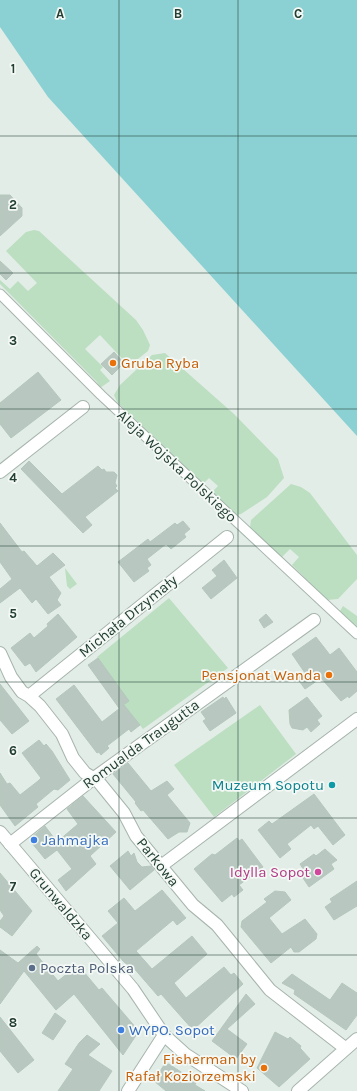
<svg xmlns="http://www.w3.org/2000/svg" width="357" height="1091" font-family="Karla,sans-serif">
<rect width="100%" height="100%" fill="#e3ede7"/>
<!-- green -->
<path fill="#bcdec1" d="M34 230 39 231 136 320 143 330 150 345 148 351 129 366 100 335 85 349 103 367 100 370 110 381 100 388 97 382 0 284V280L10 289 18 281 28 291 37 283 6 251 26 232Z
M165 353 234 414 278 459 284 478 267 497 241 514 237 515 212 492 218 486 209 478 203 484 117 402 114 395 120 385 152 355Z
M291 484 301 487 310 493 357 555V579L338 599 327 600 292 565 299 557 290 549 282 557 250 528 251 520Z
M65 568 77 584 70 589 67 586Z
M169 598 228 668 143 729 124 705 128 701 97 657Z
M343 606 357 616V628L340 611Z
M260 705 296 754 214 817 174 765Z"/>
<!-- water -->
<path fill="#8bd0d2" d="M0 0H357V436L48 97 0 27Z"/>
<!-- building -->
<path fill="#b8c8c0" stroke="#b5c7bd" d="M0 195H10L22 208V216L0 236Z
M0 261 13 273 6 280 0 274Z
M114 352 124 363 112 375 101 364Z
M38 372 61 400 11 438 0 424V403Z
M29 461 62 494 98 466 102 470 104 469 106 472H114L117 475 115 483 117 486 115 488 118 491 85 517 92 525 83 533 21 469Z
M183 521 190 529 184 534 186 537 171 549 166 544 147 559 151 565 147 568 149 571 134 582 118 562 148 539 150 542 175 523 177 525Z
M0 523 22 552 24 551 37 566 53 553 65 565 49 577 61 593 57 600 61 605 48 614 36 599 32 603 20 588 0 603V589L12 579 0 562Z
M224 560 237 578 211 599 202 588 217 576 212 570Z
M58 614 77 637 36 672 30 663 25 666 11 648 30 633 34 638 48 626 47 624Z
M266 614 273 622 264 628 259 620Z
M316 637 330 655 339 648 357 672V691L349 698 348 696 341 701 321 678 305 689 297 678 305 673 292 654Z
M98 658 129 701 119 708 88 665Z
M0 684 29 721 12 734 0 720Z
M74 685 102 722 124 705 140 725 131 732 129 729 107 746 109 748 101 755 99 752 97 753 56 699Z
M223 697 224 699 226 697 236 713 210 731 203 721 206 719 201 712Z
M307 697 322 716 317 720 320 724 311 732 307 727 303 730 292 728 290 724 289 710Z
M39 740 44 746 46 744 52 751 70 780 58 790 54 789 36 804 38 807 15 826 0 805V773L7 784 10 783 20 795 38 781 41 778 22 753Z
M128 763 151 791 167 781 174 789 167 795 190 823 187 832H179L168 839 143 810 141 811 135 803 136 802 113 774Z
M314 794 345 835 333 845 318 826 314 829 311 825 287 844 291 849 280 858 258 830 269 821 272 824Z
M83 796 116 832 90 856 96 864 66 891 58 880 72 869 57 850 45 859 31 842 32 837 45 826 57 842 78 824 67 809Z
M237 838 239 841 242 839 263 867 239 885 243 890 234 897 232 894 222 902 194 869 212 854 215 855Z
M325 849 337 860 331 864 334 869 309 887 303 878 307 875 300 864 314 854 316 856Z
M128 851 131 856 134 853 137 862 142 867 151 866 154 870 130 890 110 866Z
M0 873 32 911 12 936 0 927V921L4 916 0 910Z
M357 881V906L334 920 325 907 332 902 330 899Z
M162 890 186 918 177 925 173 920 136 951 152 969 192 936 207 954 174 983 186 998 224 967 231 975 234 973 243 984 193 1030 161 994 158 996 132 966 131 968 123 961 102 936 118 923 108 911 124 898 135 911Z
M275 891 285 892 291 900 269 918 282 934 305 919 317 934 316 939 299 952H294L291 947 271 963 241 927 242 921 267 902 264 899Z
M37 946 40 949 36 954 58 981 78 965 99 990 102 988 137 1029V1034L123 1055 74 994 56 1010 24 971 0 1004V950L18 963Z
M292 974 330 1000 342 983 357 993V1015L346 1030 294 994 295 990 282 983Z
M246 994 255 1004 227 1029 247 1044 236 1059 212 1041Z
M55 1013 66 1021 53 1040 42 1033Z
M0 1017 34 1060 18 1073 0 1051Z
M275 1032 288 1039 290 1037 301 1046 300 1048 310 1059 279 1087 257 1068Z
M87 1035 100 1044 88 1055 112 1071 99 1091H58L73 1069 65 1064 79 1043Z
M169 1064 196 1082 195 1085 205 1091H166L154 1081 164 1065Z"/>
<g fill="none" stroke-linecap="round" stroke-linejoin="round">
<defs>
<path id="pedestrian" d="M0 294 101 395 357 634"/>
<path id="minor" d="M0 472 83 407
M0 653 11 677 22 692 29 696 40 706 62 734 73 758 85 773 98 781 124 813 136 836 193 905 217 925 270 990 345 1048
M29 696 227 537
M10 844 94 778 314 620
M161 866 357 719
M298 1091 357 1039"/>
<path id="tertiary" d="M0 832 133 989 164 1035 185 1054 242 1091
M128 1091 164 1035"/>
</defs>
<!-- pedestrian casing -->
<use href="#pedestrian" stroke="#a6b5ad" stroke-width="11"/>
<!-- minor casing -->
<use href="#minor" stroke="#a6b5ad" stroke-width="14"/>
<!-- tertiary casing -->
<use href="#tertiary" stroke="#a6b5ad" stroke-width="14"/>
<!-- pedestrian -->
<use href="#pedestrian" stroke="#fff" stroke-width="9"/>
<!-- minor -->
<use href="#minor" stroke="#fff" stroke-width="12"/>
<!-- tertiary -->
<use href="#tertiary" stroke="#fff" stroke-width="12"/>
</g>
<!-- grid -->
<path fill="none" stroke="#233e33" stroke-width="1" stroke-opacity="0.55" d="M119 0V1091M238 0V1091M0 136H357M0 273H357M0 409H357M0 546H357M0 682H357M0 818H357M0 955H357"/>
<!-- markers -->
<g fill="#e8710a" stroke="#f4f9f6" stroke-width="1.5">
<circle cx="113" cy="363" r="4"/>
<circle cx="329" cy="675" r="4"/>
<circle cx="264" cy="1068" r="4"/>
</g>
<circle fill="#0f9aa8" stroke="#f4f9f6" stroke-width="1.5" cx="332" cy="785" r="4"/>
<g fill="#3f7fe0" stroke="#f4f9f6" stroke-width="1.5">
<circle cx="34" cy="840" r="4"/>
<circle cx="121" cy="1030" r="4"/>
</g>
<circle fill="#d1479c" stroke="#f4f9f6" stroke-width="1.5" cx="318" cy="872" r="4"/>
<circle fill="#5c6f8a" stroke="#f4f9f6" stroke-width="1.5" cx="32" cy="968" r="4"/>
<g text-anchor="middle" stroke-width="3.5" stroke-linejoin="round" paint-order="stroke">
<!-- food labels -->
<g font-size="15" fill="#c56008" stroke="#f4f9f6" text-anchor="end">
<text x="121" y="368" text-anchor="start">Gruba Ryba</text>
<text x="321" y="680">Pensjonat Wanda</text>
<text x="256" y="1064">Fisherman by<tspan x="256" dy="17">Rafał Koziorzemski</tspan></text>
</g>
<!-- street labels -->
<g font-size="15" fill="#233e33" stroke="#f4f9f6">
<text transform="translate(177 466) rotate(43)" y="5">Aleja Wojska Polskiego</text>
<text transform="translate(128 616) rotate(-39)" y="5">Michała Drzymały</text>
<text transform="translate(141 744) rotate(-36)" y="5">Romualda Traugutta</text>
<text transform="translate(158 862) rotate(51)" y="5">Parkowa</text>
<text transform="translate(61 904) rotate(50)" y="5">Grunwaldzka</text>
</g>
<!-- culture labels -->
<g font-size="15" fill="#0d838f" stroke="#f4f9f6" text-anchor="end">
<text x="324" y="790">Muzeum Sopotu</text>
</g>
<!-- shop labels -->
<g font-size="15" fill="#366cbe" stroke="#f4f9f6" text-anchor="start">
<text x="42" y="845">Jahmajka</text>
<text x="129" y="1035">WYPO. Sopot</text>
</g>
<!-- hotel labels -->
<g font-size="15" fill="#b23c85" stroke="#f4f9f6" text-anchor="end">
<text x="310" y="877">Idylla Sopot</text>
</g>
<!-- service labels -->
<g font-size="15" fill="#4e5e75" stroke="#f4f9f6" text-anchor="start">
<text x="40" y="973">Poczta Polska</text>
</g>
</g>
<g font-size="13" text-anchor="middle" font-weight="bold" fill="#233e33" stroke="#f4f9f6" stroke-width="3.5" stroke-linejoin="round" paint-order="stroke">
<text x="60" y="18">A</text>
<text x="178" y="18">B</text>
<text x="298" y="18">C</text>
<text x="13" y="73">1</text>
<text x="13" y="209">2</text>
<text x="13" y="345">3</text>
<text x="13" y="482">4</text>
<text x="13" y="618">5</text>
<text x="13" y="755">6</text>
<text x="13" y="891">7</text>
<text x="13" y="1027">8</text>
</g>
</svg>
